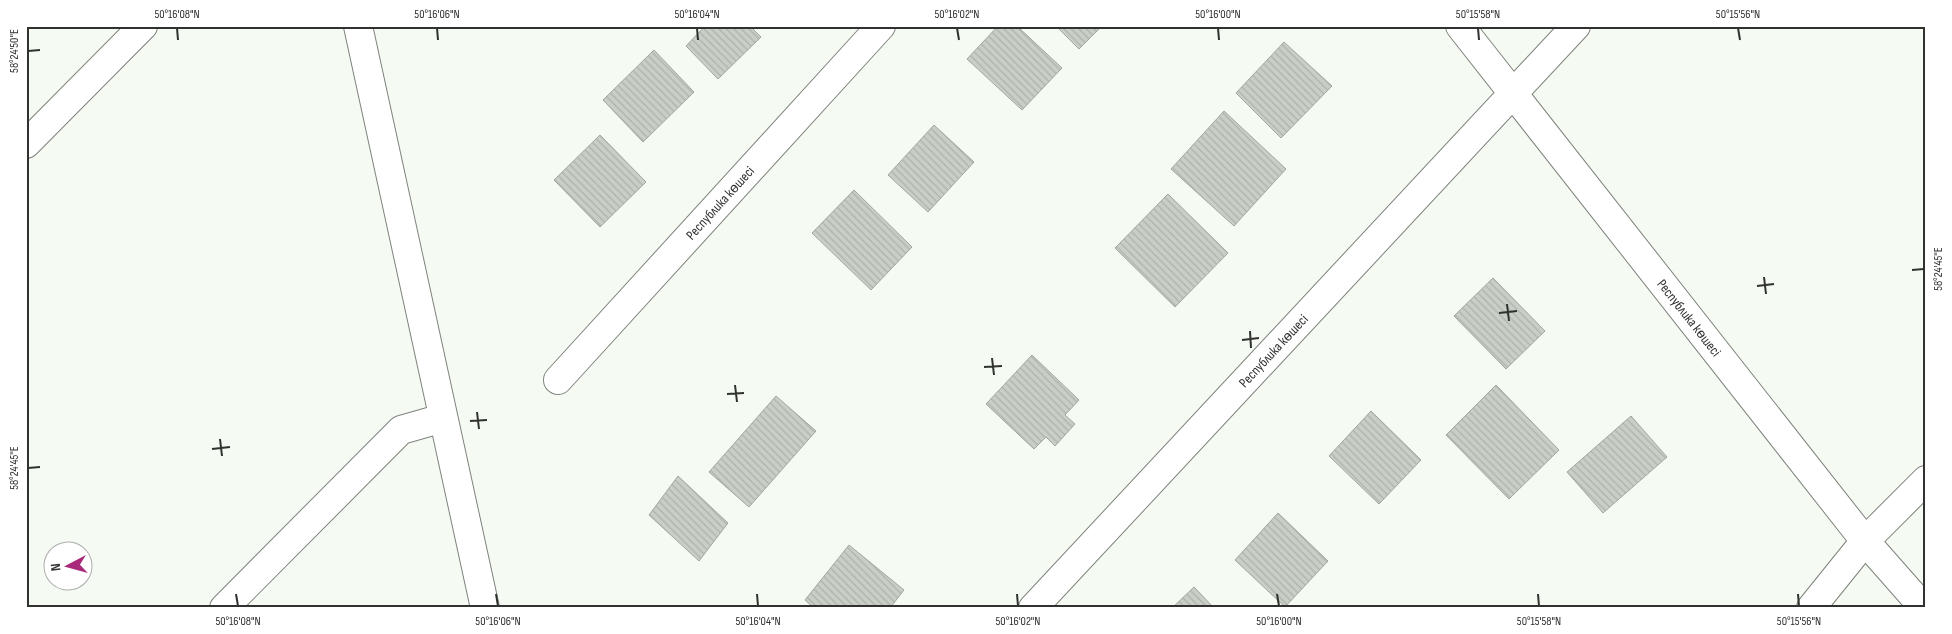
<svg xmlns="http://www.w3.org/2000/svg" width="1952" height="634" font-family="'Sofia Sans Condensed',sans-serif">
<defs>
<pattern id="building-back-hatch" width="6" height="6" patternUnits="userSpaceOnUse" patternTransform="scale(1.25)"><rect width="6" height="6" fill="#c9cfc7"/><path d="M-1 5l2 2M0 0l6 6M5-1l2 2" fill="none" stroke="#adb2ab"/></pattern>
</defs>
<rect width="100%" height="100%" fill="#f5fbf3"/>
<!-- building -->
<path fill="url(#building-back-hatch)" stroke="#a1a79f" d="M705 26H750L761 37 718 79 686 46Z
M998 26H1017L1062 68 1022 110 967 59Z
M1056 26H1102L1079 49Z
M1284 42 1332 86 1281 138 1236 93Z
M654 50 694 92 643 142 603 100Z
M1224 111 1286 169 1234 226 1171 169Z
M934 125 974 162 928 212 888 175Z
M600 135 646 182 600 227 554 180Z
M854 190 912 247 871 290 812 233Z
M1168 194 1228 253 1175 307 1115 248Z
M1493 278 1545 331 1506 369 1454 316Z
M1032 355 1079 400 1065 415 1075 424 1055 446 1046 437 1034 449 986 404Z
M1496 385 1559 450 1509 499 1446 435Z
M776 396 816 431 749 507 709 472Z
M1371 411 1421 460 1379 504 1329 456Z
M1631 416 1667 457 1603 513 1567 472Z
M678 476 728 523 699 561 649 515Z
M1278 513 1328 561 1285 607 1235 560Z
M849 545 904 590 890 608H814L805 600Z
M1194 587 1214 608H1172Z"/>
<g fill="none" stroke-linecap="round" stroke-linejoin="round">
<defs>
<g id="minor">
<path d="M358 26 485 608"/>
<path id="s1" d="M1460 26 1865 541 1924 608"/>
<path d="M26 144 143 26"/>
<path id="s2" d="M558 380 881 26"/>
<path d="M224 608 401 430 443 418"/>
<path id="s3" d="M1033 608 1576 26"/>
<path d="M1811 608 1865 541 1926 480"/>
</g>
</defs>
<!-- minor casing -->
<use href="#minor" stroke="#7e837c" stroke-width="30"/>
<!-- minor -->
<use href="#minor" stroke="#fff" stroke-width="28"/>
</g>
<!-- ticks -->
<path fill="none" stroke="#30322f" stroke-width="2" d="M177 28 178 40M437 28 438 40M697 28 698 40M957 28 959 40M1218 28 1219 40M1478 28 1479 40M1738 28 1740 40M28 51 40 50M1912 270 1924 269M1764 277 1766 294M1757 286 1774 284M1507 304 1509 321M1499 313 1517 311M1250 331 1251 348M1242 340 1259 338M992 358 994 375M984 367 1002 366M735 385 737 402M727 394 744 393M477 412 479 429M470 421 487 420M220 439 222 456M212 449 230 447M28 468 40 467M236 594 238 606M496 594 498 606M757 594 758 606M1017 594 1018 606M1277 594 1279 606M1538 594 1539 606M1798 594 1799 606"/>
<g text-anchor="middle" stroke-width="5" stroke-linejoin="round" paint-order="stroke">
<!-- street labels -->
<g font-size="14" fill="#30322f" stroke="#fff">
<text dy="5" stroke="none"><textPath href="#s2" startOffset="240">Республика көшесі</textPath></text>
<text dy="5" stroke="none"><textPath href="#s1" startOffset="371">Республика көшесі</textPath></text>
<text dy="5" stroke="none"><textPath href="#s3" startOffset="352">Республика көшесі</textPath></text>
</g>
</g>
<!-- border -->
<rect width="1952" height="634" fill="none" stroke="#ffffff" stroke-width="55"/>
<!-- north arrow -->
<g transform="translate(68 566) rotate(264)"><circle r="24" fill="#ffffff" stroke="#acadac"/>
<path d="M0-4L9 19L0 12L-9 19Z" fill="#a92a7a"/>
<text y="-8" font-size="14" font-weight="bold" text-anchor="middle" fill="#30322f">N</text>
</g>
<rect x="28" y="28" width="1896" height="578" fill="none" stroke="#30322f" stroke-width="2"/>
<g font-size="12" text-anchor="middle" fill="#30322f">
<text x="177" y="18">50°16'08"N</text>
<text x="437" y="18">50°16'06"N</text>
<text x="697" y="18">50°16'04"N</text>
<text x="957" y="18">50°16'02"N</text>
<text x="1218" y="18">50°16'00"N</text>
<text x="1478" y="18">50°15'58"N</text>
<text x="1738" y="18">50°15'56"N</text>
<text transform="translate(14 51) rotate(-90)" y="4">58°24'50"E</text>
<text transform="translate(1938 269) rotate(-90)" y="4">58°24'45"E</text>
<text transform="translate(14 468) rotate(-90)" y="4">58°24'45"E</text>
<text x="238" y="625">50°16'08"N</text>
<text x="498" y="625">50°16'06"N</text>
<text x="758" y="625">50°16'04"N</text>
<text x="1018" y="625">50°16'02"N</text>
<text x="1279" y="625">50°16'00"N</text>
<text x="1539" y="625">50°15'58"N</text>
<text x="1799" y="625">50°15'56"N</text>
</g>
</svg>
